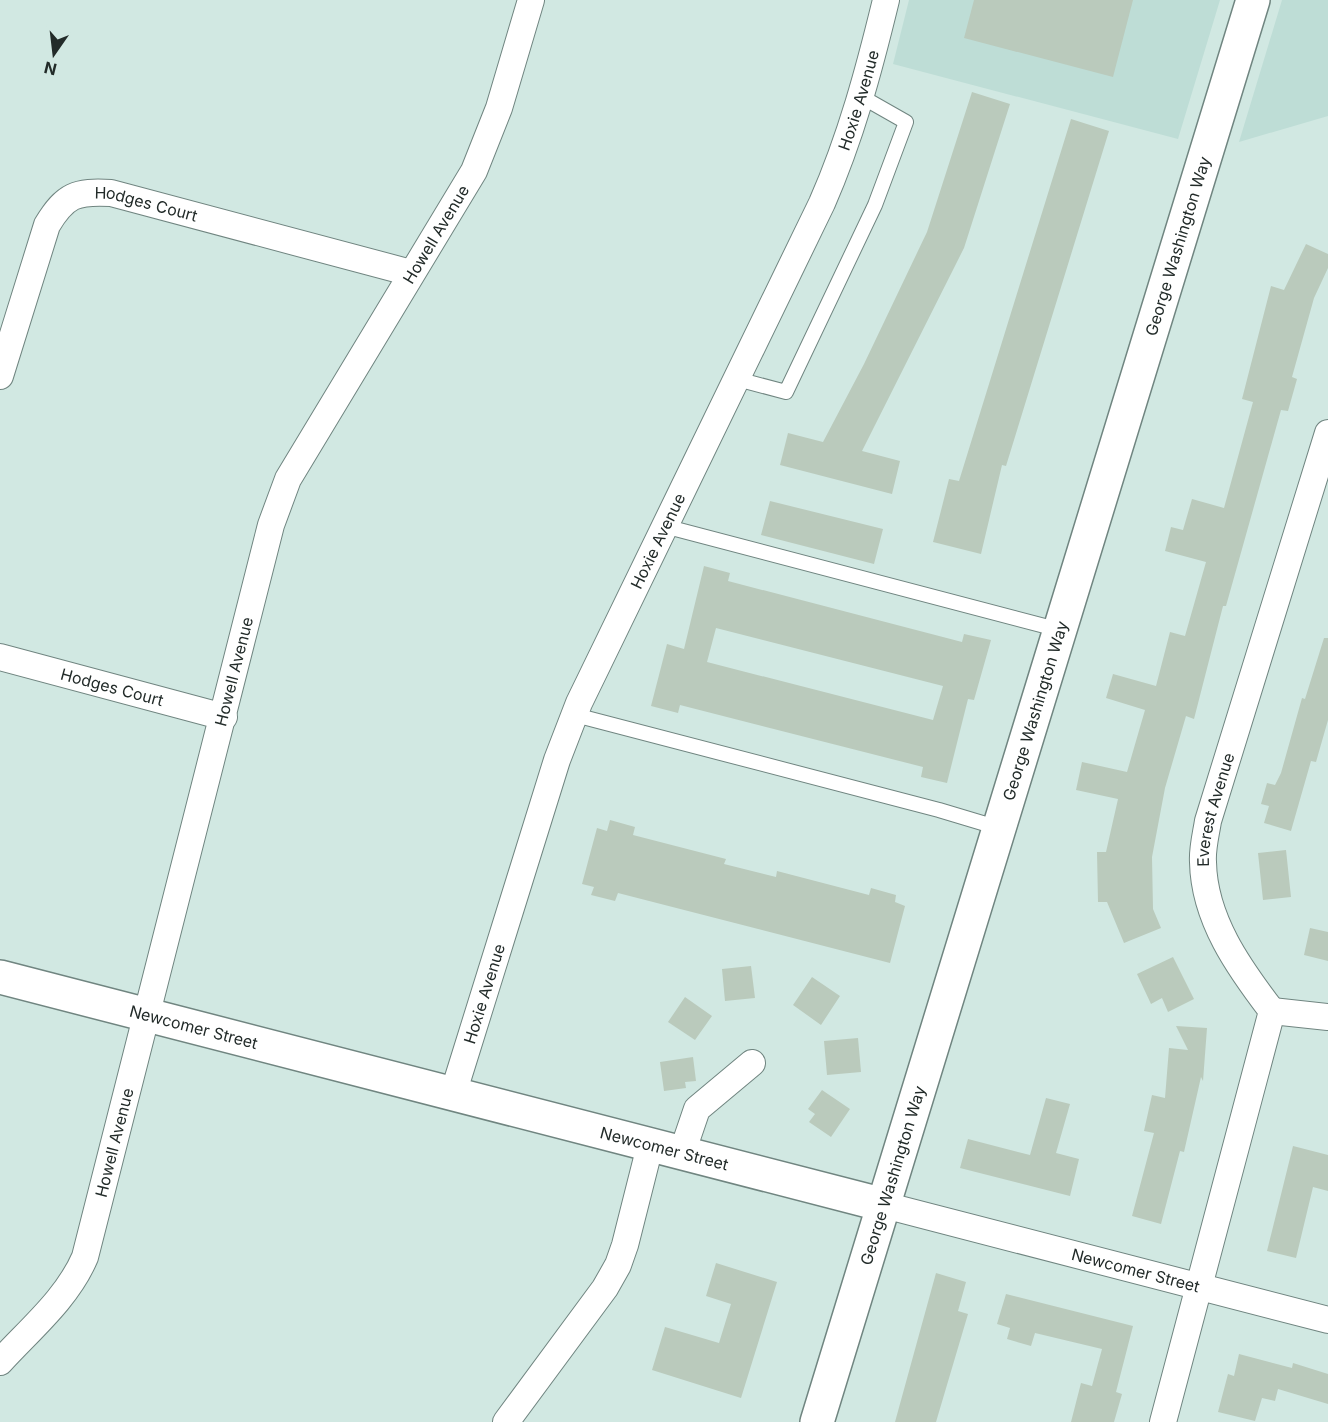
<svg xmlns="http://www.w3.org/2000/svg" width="1328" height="1422" font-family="Inter,sans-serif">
<rect width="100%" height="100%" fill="#d1e8e2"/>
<!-- built -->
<path fill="#beddd6" d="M909 0H1220L1178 139 893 64Z
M1282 0H1328V116L1239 142Z"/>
<!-- building -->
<path fill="#bacabc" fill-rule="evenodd" d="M974 0H1133L1113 77 964 38Z
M972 92 1010 104 964 248 862 451 900 461 892 494 780 465 788 433 823 442 864 364 927 232Z
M1071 119 1109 131 1006 466 1002 465 981 554 933 542 949 479 959 481Z
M1306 244 1328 254V268L1314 298 1292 377 1297 379 1288 411 1281 410 1226 606H1223L1194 719 1186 716 1165 788 1152 857 1153 909 1161 928 1124 943 1107 902H1098L1097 852H1106L1118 799 1076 790 1082 762 1127 772 1145 710 1106 698 1113 674 1156 686 1170 632 1185 636 1206 562 1165 551 1171 527 1183 530 1192 499 1224 508 1253 402 1242 399 1271 286 1284 290Z
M770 501 883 529 874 564 761 535Z
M704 566 730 573 728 581 962 642 964 634 991 640 974 700 968 699 947 783 921 777 923 767 680 705 678 713 651 706 667 644 684 649ZM716 628 943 686 933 720 707 662Z
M1324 638H1328V720L1316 762 1311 761 1291 831 1264 823 1269 806 1261 804 1267 783 1275 785 1281 773 1302 698 1305 699Z
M610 820 635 827 633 835 726 859 724 864 776 877 777 871 869 895 871 888 896 895 895 902 905 906 890 963 618 893 615 901 591 895 594 887 582 884 597 828 607 831Z
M1286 850 1291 897 1263 900 1258 853Z
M1310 928 1328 932V961L1304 955Z
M1173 957 1194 999 1168 1012 1162 998 1151 1004 1137 974Z
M751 966 755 998 725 1001 722 969Z
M812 977 840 996 821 1025 793 1005Z
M685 997 712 1016 695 1040 668 1022Z
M1176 1026 1207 1028 1203 1081 1201 1077 1184 1152 1180 1151 1161 1224 1132 1216 1154 1133 1144 1131 1152 1095 1165 1098 1169 1048 1188 1050Z
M858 1038 861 1072 827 1075 824 1041Z
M693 1057 696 1081 685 1082 686 1088 664 1091 660 1062Z
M822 1090 850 1109 831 1137 809 1122 815 1114 808 1109Z
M1046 1098 1070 1104 1056 1153 1079 1159 1070 1196 960 1168 968 1139 1030 1155Z
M1293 1146 1328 1155V1191L1313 1187 1296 1258 1267 1251Z
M716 1263 777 1282 741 1398 652 1370 665 1327 719 1343 731 1304 706 1296Z
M936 1273 966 1282 958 1311 968 1314 936 1422H895Z
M1006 1294 1133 1326 1116 1392 1122 1394 1114 1422H1071L1081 1383 1092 1386 1102 1349 1035 1333 1031 1346 1007 1339 1010 1328 997 1324Z
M1239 1354 1292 1368 1293 1363 1328 1374V1404L1278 1389 1275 1401 1262 1398 1255 1421 1218 1412 1228 1374 1234 1376Z"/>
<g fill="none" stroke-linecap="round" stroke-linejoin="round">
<defs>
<path id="lane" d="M737 379 786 392 875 205 906 122 862 97
M664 526 1060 630
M575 715 939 810 999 828"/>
<g id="street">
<path id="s1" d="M0 376 47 225C65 195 76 191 111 193L411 273"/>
<path id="s2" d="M0 657 224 717"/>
<path d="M1272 1011 1328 1017"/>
<path id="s3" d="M453 1094 557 760 579 703 822 203C851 137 869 70 886 0"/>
<path d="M682 1153 697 1109 752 1063"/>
<path id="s4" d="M884 1205 1328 1320"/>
<path id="s5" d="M0 1362C30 1329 67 1299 85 1257L271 525 288 479 474 171 499 108 531 0"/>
<path d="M506 1422 605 1288 618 1265 625 1245 650 1146"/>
<path id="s6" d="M1163 1422 1272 1011C1239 968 1204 919 1203 862 1202 849 1206 834 1208 821L1328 433"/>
</g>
<g id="secondary">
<path id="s7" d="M0 977 884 1205"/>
<path id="s8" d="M817 1422 1253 0"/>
</g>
</defs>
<!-- lane casing -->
<use href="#lane" stroke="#708580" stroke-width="16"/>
<!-- street casing -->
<use href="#street" stroke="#708580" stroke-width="28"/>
<!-- secondary casing -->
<use href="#secondary" stroke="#708580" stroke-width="36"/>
<!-- lane -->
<use href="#lane" stroke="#fff" stroke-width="14"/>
<!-- street -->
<use href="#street" stroke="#fff" stroke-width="26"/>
<!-- secondary -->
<use href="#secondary" stroke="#fff" stroke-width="33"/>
</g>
<g text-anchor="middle" stroke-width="5" stroke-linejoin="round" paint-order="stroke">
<!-- street labels -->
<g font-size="16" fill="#222b29" stroke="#d1e8e2">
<text dy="6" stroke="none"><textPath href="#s3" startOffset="1076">Hoxie Avenue</textPath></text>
<text dy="6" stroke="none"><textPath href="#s1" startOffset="272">Hodges Court</textPath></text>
<text dy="6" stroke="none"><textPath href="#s5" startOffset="1226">Howell Avenue</textPath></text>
<text dy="6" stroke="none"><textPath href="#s8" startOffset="1230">George Washington Way</textPath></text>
<text dy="6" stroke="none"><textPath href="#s3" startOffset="591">Hoxie Avenue</textPath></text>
<text dy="6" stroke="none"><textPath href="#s5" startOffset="740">Howell Avenue</textPath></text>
<text dy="6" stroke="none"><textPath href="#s2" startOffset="116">Hodges Court</textPath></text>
<text dy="6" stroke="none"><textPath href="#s8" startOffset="744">George Washington Way</textPath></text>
<text dy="6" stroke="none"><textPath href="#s6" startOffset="646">Everest Avenue</textPath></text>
<text dy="6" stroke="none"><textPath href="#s3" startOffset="105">Hoxie Avenue</textPath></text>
<text dy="6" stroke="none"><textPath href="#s7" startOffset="200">Newcomer Street</textPath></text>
<text dy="6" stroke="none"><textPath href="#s5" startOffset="254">Howell Avenue</textPath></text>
<text dy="6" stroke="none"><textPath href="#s7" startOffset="686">Newcomer Street</textPath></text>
<text dy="6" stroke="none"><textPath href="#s8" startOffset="258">George Washington Way</textPath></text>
<text dy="6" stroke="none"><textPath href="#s4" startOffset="260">Newcomer Street</textPath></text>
</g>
</g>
<!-- north arrow -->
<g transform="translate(54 54) rotate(194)" stroke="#d1e8e2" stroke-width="4.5" paint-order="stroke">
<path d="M0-4.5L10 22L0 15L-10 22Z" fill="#222b29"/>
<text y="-9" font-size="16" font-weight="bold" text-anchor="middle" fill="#222b29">N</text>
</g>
</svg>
